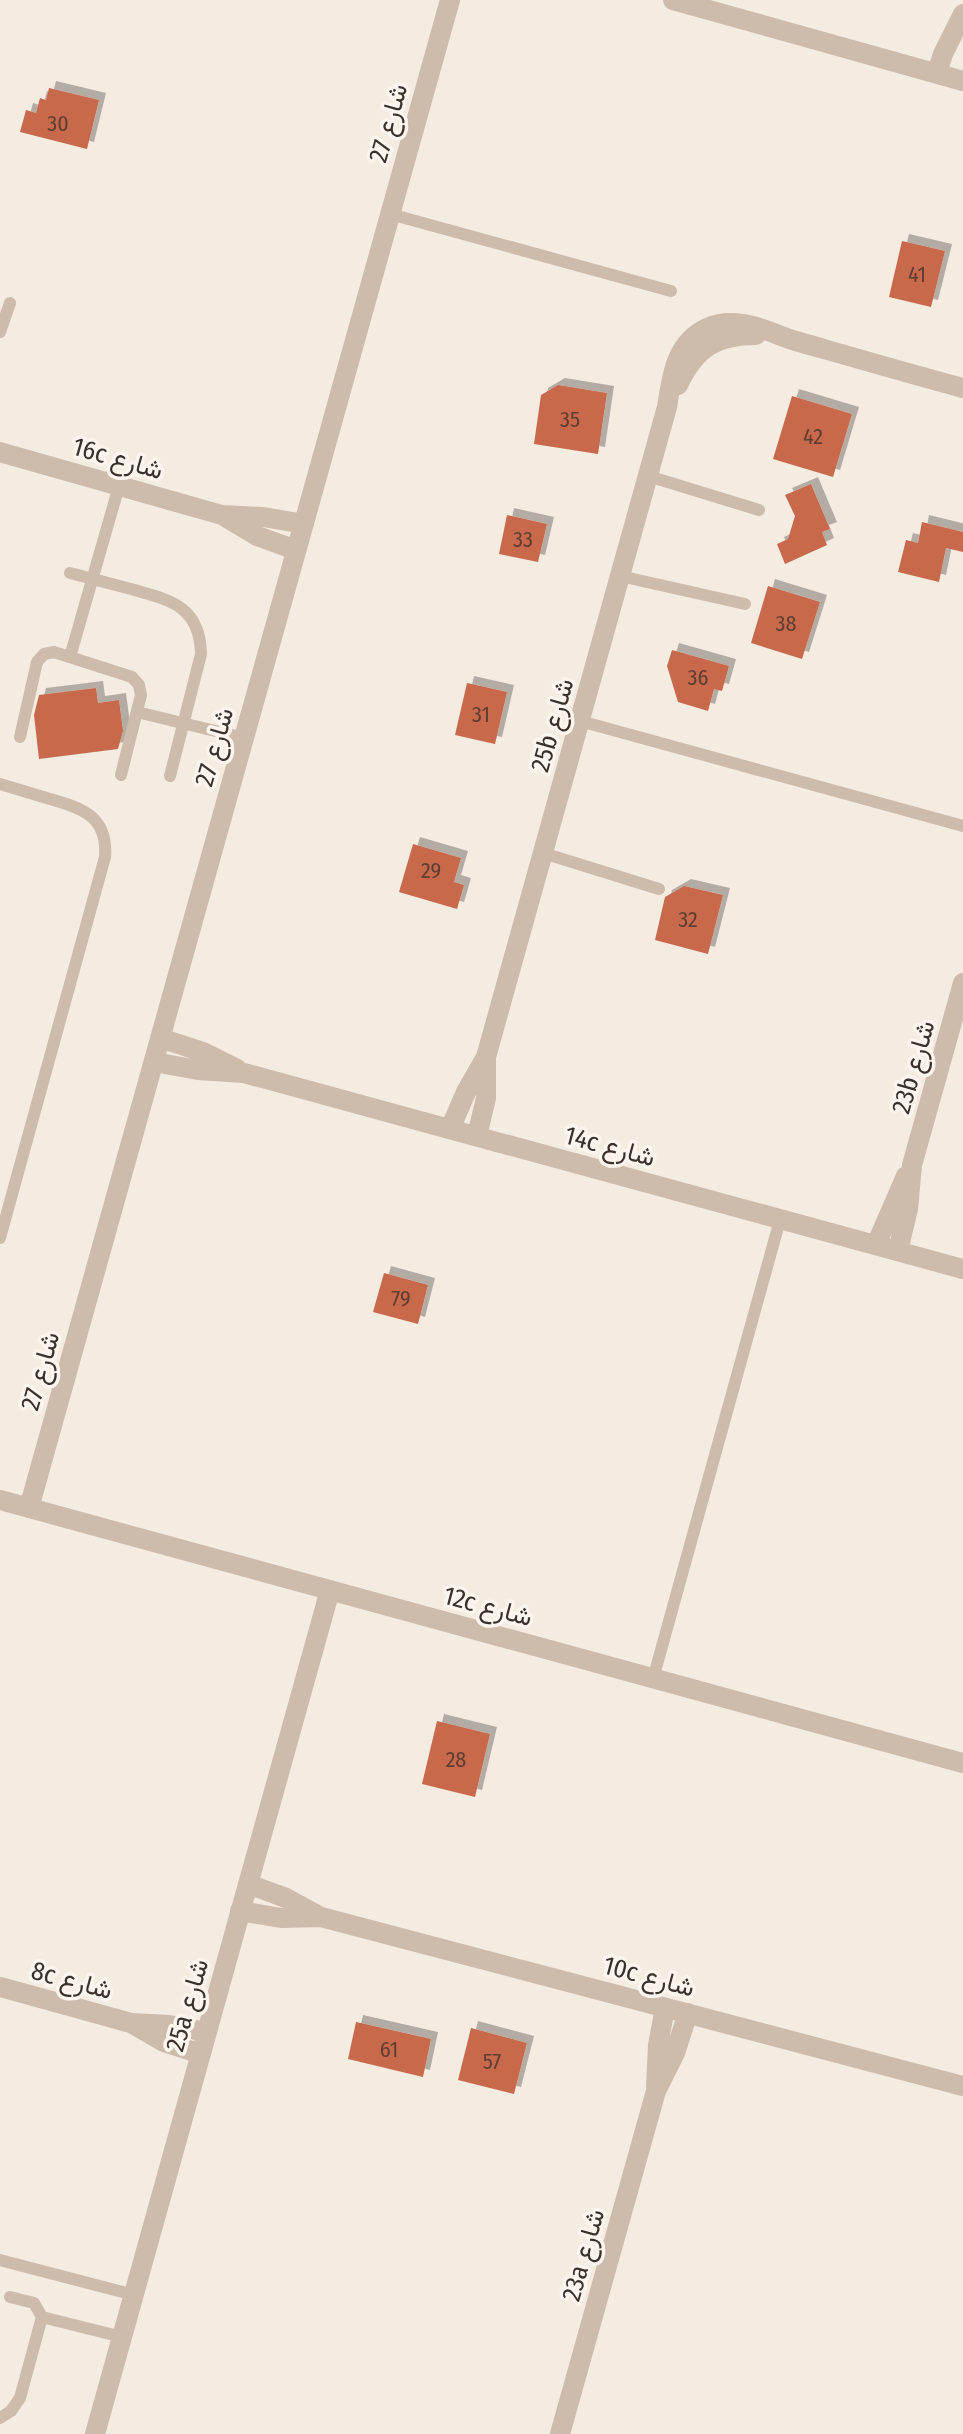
<svg xmlns="http://www.w3.org/2000/svg" width="963" height="2434" font-family="'Fira Sans Condensed',Vazirmatn,sans-serif">
<defs>
<filter id="shadow"><feDropShadow dx="7" dy="-7" stdDeviation="0" flood-color="#0004"/></filter>
</defs>
<rect width="100%" height="100%" fill="#f4ebe1"/>
<!-- building -->
<path fill="#c8694b" filter="url(#shadow)" d="M49 88 99 100 87 149 20 132 26 110 36 113 40 98 46 100Z
M902 241 945 251 931 307 889 297Z
M558 385 607 393 598 454 534 444 541 395Z
M792 396 852 414 833 477 773 459Z
M811 484 830 529 822 532 827 545 785 564 777 544 788 539 795 516 785 495Z
M507 515 547 524 538 562 499 554Z
M922 522 963 532V552L946 548 939 582 898 572 906 540 918 543Z
M768 586 820 602 802 659 751 643Z
M672 650 729 666 722 691 714 689 708 711 678 702 667 666Z
M467 683 507 692 495 744 455 735Z
M96 688 98 703 119 700 123 731 118 749 39 759 34 715 39 695Z
M413 844 461 858 454 882 464 885 457 909 399 892Z
M684 886 723 895 708 954 655 940 665 897Z
M384 1273 428 1285 418 1324 373 1312Z
M437 1721 490 1734 475 1797 422 1784Z
M356 2022 431 2039 423 2077 348 2059Z
M471 2028 527 2043 514 2094 458 2080Z"/>
<g fill="none" stroke-linecap="round" stroke-linejoin="round">
<!-- service -->
<path stroke="#cdbbac" stroke-width="12" d="M390 214 671 291
M0 332 10 303
M648 476 759 510
M70 573C90 578 111 584 131 589 169 600 200 605 201 654L170 776
M620 576 745 604
M70 657 119 486
M137 712 244 738
M580 721 963 826
M20 737 37 662 44 654 54 652 132 677 139 685 141 695 121 775
M0 784C17 789 33 794 50 799 83 808 108 817 105 857L0 1238
M543 853 659 889
M653 1679 780 1220
M0 2260 134 2295
M42 2317 122 2337
M0 2418 11 2411 20 2398 42 2317 34 2303 10 2297"/>
<!-- minor -->
<path stroke="#cdbbac" stroke-width="20" d="M673 0 963 81
M937 73 943 54 963 14
M678 385C695 349 715 335 756 335
M0 452 222 515 263 517 304 524
M222 515 257 536 296 550
M160 1038 203 1052 237 1069
M154 1062 198 1070 244 1073 963 1269
M450 1129 466 1092 486 1057 667 407C672 376 675 343 707 328 718 323 731 322 743 324 761 326 778 336 796 341 852 357 907 373 963 388
M477 1136 486 1098V1057
M876 1245 906 1176
M898 1251 908 1209 912 1165 963 983
M0 1500 963 1763
M29 1508 450 0
M248 1884 286 1898 321 1917 963 2086
M240 1911 281 1918 321 1917
M0 1987 131 2023 169 2025 207 2032
M131 2023 164 2042 201 2054
M656 2087 658 2045 665 2008
M95 2434 330 1590
M560 2434 656 2091 675 2053 688 2013"/>
</g>
<g text-anchor="middle" stroke-width="7" stroke-linejoin="round" paint-order="stroke">
<!-- number labels -->
<g font-size="22" fill="#5e3e33">
<text x="58" y="131">30</text>
<text x="917" y="282">41</text>
<text x="570" y="427">35</text>
<text x="813" y="444">42</text>
<text x="523" y="547">33</text>
<text x="786" y="631">38</text>
<text x="698" y="685">36</text>
<text x="481" y="722">31</text>
<text x="431" y="878">29</text>
<text x="688" y="927">32</text>
<text x="401" y="1306">79</text>
<text x="456" y="1767">28</text>
<text x="389" y="2057">61</text>
<text x="492" y="2069">57</text>
</g>
<!-- street labels -->
<g font-size="26" fill="#3b302b" stroke="#fbf5ee">
<text transform="translate(388 123) rotate(-74)" y="9">شارع 27</text>
<text transform="translate(118 458) rotate(16)" y="9">16c شارع</text>
<text transform="translate(552 725) rotate(-74)" y="9">25b شارع</text>
<text transform="translate(214 747) rotate(-74)" y="9">شارع 27</text>
<text transform="translate(913 1067) rotate(-74)" y="9">23b شارع</text>
<text transform="translate(610 1146) rotate(15)" y="9">14c شارع</text>
<text transform="translate(40 1371) rotate(-74)" y="9">شارع 27</text>
<text transform="translate(488 1606) rotate(15)" y="9">12c شارع</text>
<text transform="translate(649 1976) rotate(15)" y="9">10c شارع</text>
<text transform="translate(72 1980) rotate(15)" y="9">8c شارع</text>
<text transform="translate(187 2005) rotate(-74)" y="9">25a شارع</text>
<text transform="translate(583 2255) rotate(-74)" y="9">23a شارع</text>
</g>
</g>
</svg>
